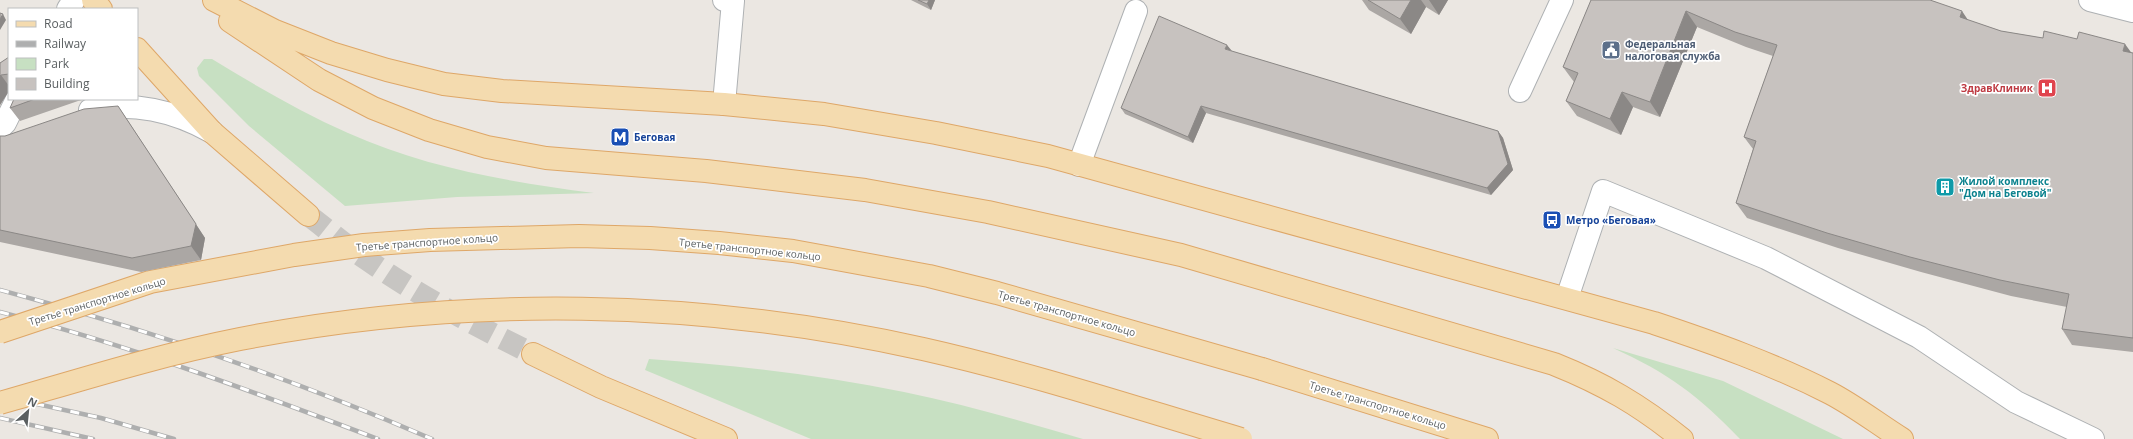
<svg xmlns="http://www.w3.org/2000/svg" width="2133" height="439" font-family="'Open Sans',sans-serif">
<rect width="100%" height="100%" fill="#ebe7e2"/>
<!-- green -->
<path fill="#c7e0c2" d="M204 59H212C256 86 301 112 348 133 426 168 510 182 594 193L457 197 345 206 249 126 199 76 197 68Z
M1613 348 1723 381 1843 439H1740C1698 395 1668 373 1613 348Z
M649 359C734 365 820 375 904 392 964 404 1024 422 1083 439H811L645 370Z"/>
<g fill="none" stroke-linecap="round" stroke-linejoin="round">
<!-- major-tunnel -->
<path stroke="#c7c5c2" stroke-width="22" stroke-dasharray="22 11" stroke-linecap="butt" d="M308 215C328 230 346 246 366 259 419 296 476 326 533 354"/>
<defs>
<path id="minor" d="M724 0 733 1 724 104
M2090 0 2133 11
M68 9 74 0
M1520 91 1562 0
M90 110C132 101 175 111 212 132
M0 128 5 123 17 99
M1079 165 1136 11
M1567 298 1603 191 1766 258 1919 337 2016 402 2093 439"/>
<path id="major" d="M93 0 101 9
M214 0 275 31 331 53 387 70 444 84 502 91 724 104 824 114 936 133 1048 156 1654 323C1714 343 1773 364 1830 393 1855 406 1878 424 1902 439
M230 21 319 80 373 108 429 130 487 147 546 158 706 171 865 190 988 212 1181 255 1554 364C1604 384 1640 405 1682 439
M137 49 212 132 308 215
M533 354 601 387 726 439
M1262 369 1487 439"/>
</defs>
<!-- minor casing -->
<use href="#minor" stroke="#aeb1b3" stroke-width="24"/>
<!-- major casing -->
<use href="#major" stroke="#dea768" stroke-width="24"/>
<!-- minor -->
<use href="#minor" stroke="#fff" stroke-width="22"/>
<!-- major -->
<use href="#major" stroke="#f4dbaf" stroke-width="22"/>
<defs>
<path id="rail" d="M0 290C147 329 293 379 432 439
M0 312C129 345 254 392 378 439
M0 396 101 418 174 439
M0 418 93 439"/>
</defs>
<!-- rail casing -->
<use href="#rail" stroke="#aeafaf" stroke-width="4.5"/>
<!-- rail -->
<use href="#rail" stroke="#fff" stroke-width="3" stroke-dasharray="9" stroke-linecap="butt"/>
<defs>
<path id="major-bridge" d="M0 332 150 282 294 255 364 245 430 240 579 236 650 238 719 243 793 251 929 276 997 293 1262 369
M0 403C80 380 159 355 240 339 464 295 700 299 923 349 1030 373 1136 408 1241 439"/>
</defs>
<!-- major-bridge casing -->
<use href="#major-bridge" stroke="#dea768" stroke-width="24" stroke-linecap="butt"/>
<!-- major-bridge -->
<use href="#major-bridge" stroke="#f4dbaf" stroke-width="22"/>
</g>
<!-- wall -->
<path fill="#aba7a4" d="M911 0H935L931 10Z
M1362 0H1448L1439 15 1426 7 1411 34 1369 10Z
M1591 0 1934 1 1968 20 2001 31 2043 38 2077 39 2133 53V352L2072 345 2062 329 2067 307 2011 296 1921 272 1838 248 1747 218 1736 203 1753 149 1744 137 1773 56 1746 47 1697 27 1660 117 1633 107 1621 135 1577 116 1566 101 1574 82 1563 67Z
M1231 51 1498 131 1503 138 1513 170 1491 195 1206 113 1193 143 1125 114 1121 108Z
M9 57V91L0 105V63Z
M14 99H87L78 101 20 121 10 108Z
M118 106 205 238 201 260 141 272 0 242V136H5Z"/>
<!-- shaded-wall -->
<path fill="#8b8886" d="M929 0H935L931 10 927 4Z
M1411 0H1421L1426 7 1411 34 1400 19Z
M1429 0H1448L1439 15Z
M1686 11 1697 27 1660 117 1650 102Z
M1962 11 1972 26 1960 17Z
M3 14 6 20 0 30V19Z
M2125 44 2133 55 2123 51Z
M1227 45 1232 51 1225 49Z
M1 75 9 86V91L0 105V76Z
M1622 92 1633 107 1621 135 1610 119Z
M118 106 205 238 201 260 191 246Z
M1201 106 1206 113 1193 143 1188 137Z
M1498 131 1503 138 1513 170 1491 195 1487 188Z"/>
<!-- building -->
<path fill="#c7c2bf" stroke="#8b8886" d="M918 0H929L927 4Z
M1368 0H1411L1400 19Z
M1591 0H1930L1962 11 1960 17 2001 31 2043 38 2044 31 2077 39 2079 32 2125 44 2123 51 2133 53V338L2062 329 2069 294 2000 280 1910 257 1827 233 1736 203 1756 141 1744 137 1777 45 1735 32 1686 11 1650 102 1622 92 1610 119 1566 101 1578 73 1563 67Z
M0 13 3 14 0 19Z
M1159 16 1227 45 1225 49 1498 131 1508 164 1487 188 1201 106 1188 137 1121 108Z
M9 57V74L1 75 0 76V63Z
M14 99H35L10 108Z
M118 106 196 224 191 246 132 258 0 230V136H5L84 109Z"/>
<!-- icons -->
<defs>
<symbol id="civic-square" viewBox="-11 -11 22 22"><rect x="-9" y="-9" width="18" height="18" rx="4" fill="#5c6f8a" stroke="#fff"/><path d="M-.6-6.5H3V-4.5H.6V-3L4-1V1h2V6H-6V1h2V-1L-.6-3ZM-1.2 2.5V6h2.4V2.5Z" fill="#fff"/></symbol>
<symbol id="hospital-square" viewBox="-11 -11 22 22"><rect x="-9" y="-9" width="18" height="18" rx="4" fill="#e0444e" stroke="#fff"/><path d="M-5-5h3v3.5h4V-5h3V5h-3V1.5h-4V5h-3Z" fill="#fff"/></symbol>
<symbol id="metro-square" viewBox="-11 -11 22 22"><rect x="-9" y="-9" width="18" height="18" rx="4" fill="#1a4fb4" stroke="#fff"/><path d="M-5.5 5V-5H-3L0 0L3-5H5.5V5H3V-.5L0 4L-3-.5V5Z" fill="#fff"/></symbol>
<symbol id="building-square" viewBox="-11 -11 22 22"><rect x="-9" y="-9" width="18" height="18" rx="4" fill="#0f9aa8" stroke="#fff"/><path d="M-4-6H4V6H1V3H-1V6H-4ZM-2.5-4.3h1.7v1.8h-1.7ZM.8-4.3h1.7v1.8H.8ZM-2.5-1h1.7V.8h-1.7ZM.8-1h1.7V.8H.8Z" fill="#fff"/></symbol>
<symbol id="bus-square" viewBox="-11 -11 22 22"><rect x="-9" y="-9" width="18" height="18" rx="4" fill="#1a4fb4" stroke="#fff"/><path d="M-5-6H5V4H4V6H2V4H-2V6H-4V4H-5ZM-3.5-4V0h7V-4ZM-3.5 1.2v1.5H-2V1.2ZM2 1.2v1.5H3.5V1.2Z" fill="#fff"/></symbol>
</defs>
<g fill-rule="evenodd">
<use href="#civic-square" x="1600" y="39" width="22" height="22"/>
<use href="#hospital-square" x="2036" y="77" width="22" height="22"/>
<use href="#metro-square" x="609" y="126" width="22" height="22"/>
<use href="#building-square" x="1934" y="176" width="22" height="22"/>
<use href="#bus-square" x="1541" y="209" width="22" height="22"/>
</g>
<g text-anchor="middle" stroke-width="3.5" stroke-linejoin="round" paint-order="stroke">
<!-- service labels -->
<g font-size="10" font-weight="bold" fill="#4e5e75" stroke="#fff" text-anchor="start">
<text x="1625" y="48">Федеральная<tspan x="1625" dy="12">налоговая служба</tspan></text>
</g>
<!-- health labels -->
<g font-size="10" font-weight="bold" fill="#be3a42" stroke="#fff" text-anchor="end">
<text x="2033" y="92">ЗдравКлиник</text>
</g>
<!-- transit labels -->
<g font-size="10" font-weight="bold" fill="#164399" stroke="#fff" text-anchor="start">
<text x="634" y="141">Беговая</text>
<text x="1566" y="224">Метро «Беговая»</text>
</g>
<!-- culture labels -->
<g font-size="10" font-weight="bold" fill="#0d838f" stroke="#fff" text-anchor="start">
<text x="1959" y="185">Жилой комплекс<tspan x="1959" dy="12">"Дом на Беговой"</tspan></text>
</g>
<!-- street labels -->
<g font-size="10" fill="#5a5f61" stroke="#fff">
<text transform="translate(427 242) rotate(-4)" y="4">Третье транспортное кольцо</text>
<text transform="translate(750 249) rotate(6)" y="4">Третье транспортное кольцо</text>
<text transform="translate(97 301) rotate(-17)" y="4">Третье транспортное кольцо</text>
<text transform="translate(1067 313) rotate(16)" y="4">Третье транспортное кольцо</text>
<text transform="translate(1378 405) rotate(17)" y="4">Третье транспортное кольцо</text>
</g>
</g>
<!-- legend -->
<rect x="8" y="8" width="130" height="92" fill="#ffffff" stroke="#bdbfc0"/>
<rect x="16" y="21" width="20" height="6" fill="#f4dbaf" stroke="#bdbfc0"/>
<text x="44" y="28" font-size="12" fill="#5a5f61">Road</text>
<rect x="16" y="41" width="20" height="6" fill="#aeafaf" stroke="#bdbfc0"/>
<text x="44" y="48" font-size="12" fill="#5a5f61">Railway</text>
<rect x="16" y="58" width="20" height="12" fill="#c7e0c2" stroke="#bdbfc0"/>
<text x="44" y="68" font-size="12" fill="#5a5f61">Park</text>
<rect x="16" y="78" width="20" height="12" fill="#c7c2bf" stroke="#bdbfc0"/>
<text x="44" y="88" font-size="12" fill="#5a5f61">Building</text>
<!-- north arrow -->
<g transform="translate(28 411) rotate(27)" stroke="#ffffff" stroke-width="3" paint-order="stroke">
<path d="M0-3L7 15L0 10L-7 15Z" fill="#5a5f61"/>
<text y="-6" font-size="11" font-weight="bold" text-anchor="middle" fill="#5a5f61">N</text>
</g>
</svg>
